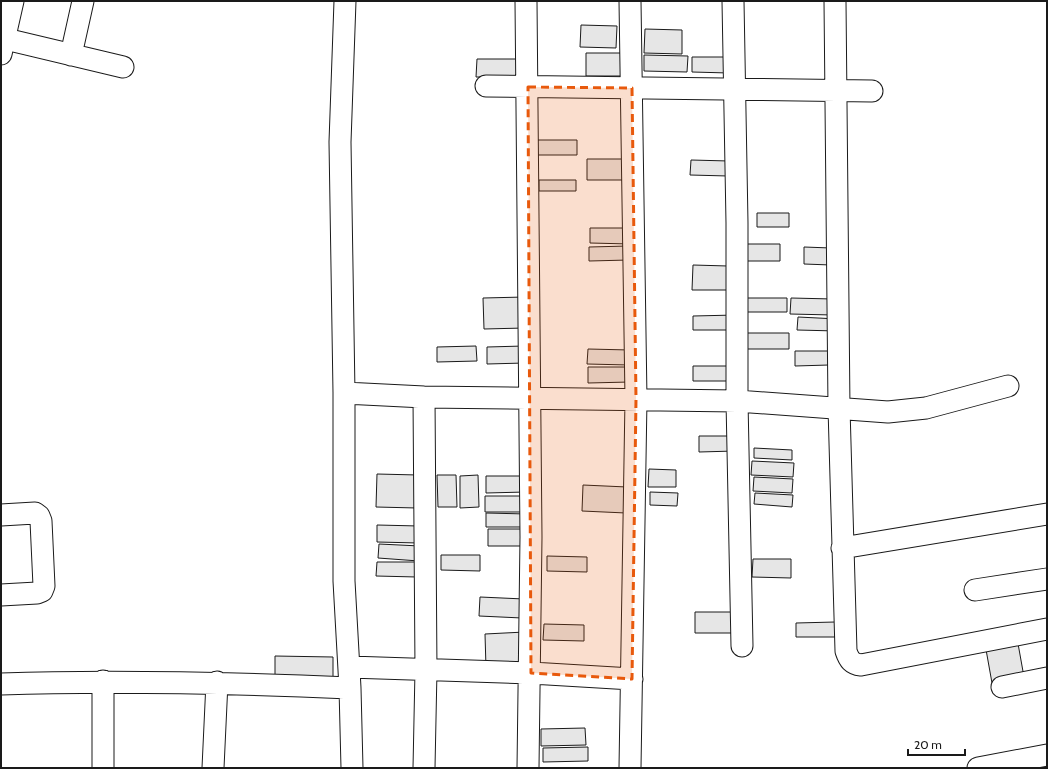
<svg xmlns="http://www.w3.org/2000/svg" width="1048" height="769" font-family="Cabin,sans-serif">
<rect width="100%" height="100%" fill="#fff"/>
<!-- building -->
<path fill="#e6e6e6" stroke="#1a1a1a" d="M581 25 617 26 616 48 580 47Z
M645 29 682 30V54L644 53Z
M586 53H624L623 76H586Z
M644 55 688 56 687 72 644 71Z
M692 57H730L729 73 692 72Z
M477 59H522V77H476Z
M537 140H577V155H537Z
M587 159H623V180H587Z
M691 160 729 161 728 176 690 175Z
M539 180H576V191H539Z
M757 213H789V227H757Z
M590 228H631L630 244 590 243Z
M747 244H780V261H747Z
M628 246 629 260 589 261V247Z
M804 247 831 248V265L804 264Z
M693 265 728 266 727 290H692Z
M525 297V328L484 329 483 298Z
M743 298H787V312H743Z
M791 298 833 299V315L790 314Z
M736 315V330H693V316Z
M798 317 838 319 837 331 797 330Z
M747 333H789V349H747Z
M476 346 477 361 437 362V347Z
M524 346 525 363 487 364V347Z
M588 349 630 350 629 365 587 364Z
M795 351H829V365L795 366Z
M693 366H728V381H693Z
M588 367H630V382L588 383Z
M699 436H734L735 451 699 452Z
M754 448 792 450V460L754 458Z
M752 461 794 463 793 477 751 475Z
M649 469 676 470V487H648Z
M377 474 418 475 417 508 376 507Z
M437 475H456L457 507H438Z
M478 475 479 507 460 508V476Z
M486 476H526V492L486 493Z
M754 477 793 479 792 493 753 491Z
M583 485 627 487 626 513 582 511Z
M650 492 678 493 677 506 650 505Z
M755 493 793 495 792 507 754 504Z
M485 496H528V512H485Z
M486 513 527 514V527H486Z
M377 525 419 526V543L377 542Z
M488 529H526V546H488Z
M379 544 420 546 419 561 378 558Z
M441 555H480V571L441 570Z
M547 556 587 557V572L547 571Z
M753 559H791V578L752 577Z
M377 562H418L417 577 376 576Z
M480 597 524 599 522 618 479 616Z
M695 612H737V633H695Z
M835 622V637H796V623Z
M544 624 584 625V641L543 640Z
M525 632 526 667 486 668 485 634Z
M1017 638 1024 677 992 683 985 644Z
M275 656 333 657V677L275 676Z
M585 728 586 745 541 746V729Z
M588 747V761L543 762V748Z"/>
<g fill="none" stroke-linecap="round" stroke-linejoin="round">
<defs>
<path id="minor" d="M345 1 340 142 344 393V581L350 688 352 768
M526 1 531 537 528 768
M630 1 636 399 630 768
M733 1 737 223V401L742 646
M835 1 839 408 846 651C849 660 852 664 861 665L1047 629
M1 38 123 67
M1 54 13 1
M71 55 83 1
M486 86 872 91
M344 393 424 397 737 401 888 412 926 408 1008 386
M1 515 35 513 39 516 41 521 44 586 42 591 37 593 1 595
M842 548 1047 514
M975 590 1047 579
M349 667 531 673 632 679
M103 681V768
M1 684C118 680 233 683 350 688
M1002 687 1047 678
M213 768 217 682
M424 768 426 670 424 397
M978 768 1047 755"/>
</defs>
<!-- minor casing -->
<use href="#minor" stroke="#1a1a1a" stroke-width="23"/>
<!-- minor -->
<use href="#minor" stroke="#fff" stroke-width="21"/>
</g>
<!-- marked area -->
<path fill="#e8590c" fill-opacity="0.2" stroke="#e8590c" stroke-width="3" stroke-dasharray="8 5" stroke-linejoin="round" d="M528 87 632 88 636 399 632 679 531 673Z"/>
<!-- border -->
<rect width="1048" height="769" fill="none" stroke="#1a1a1a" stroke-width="4"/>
<!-- scale -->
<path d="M908 749v6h57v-6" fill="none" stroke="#1a1a1a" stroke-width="2"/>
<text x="914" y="749" font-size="12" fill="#1a1a1a" stroke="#ffffff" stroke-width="3" paint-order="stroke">20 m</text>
</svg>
